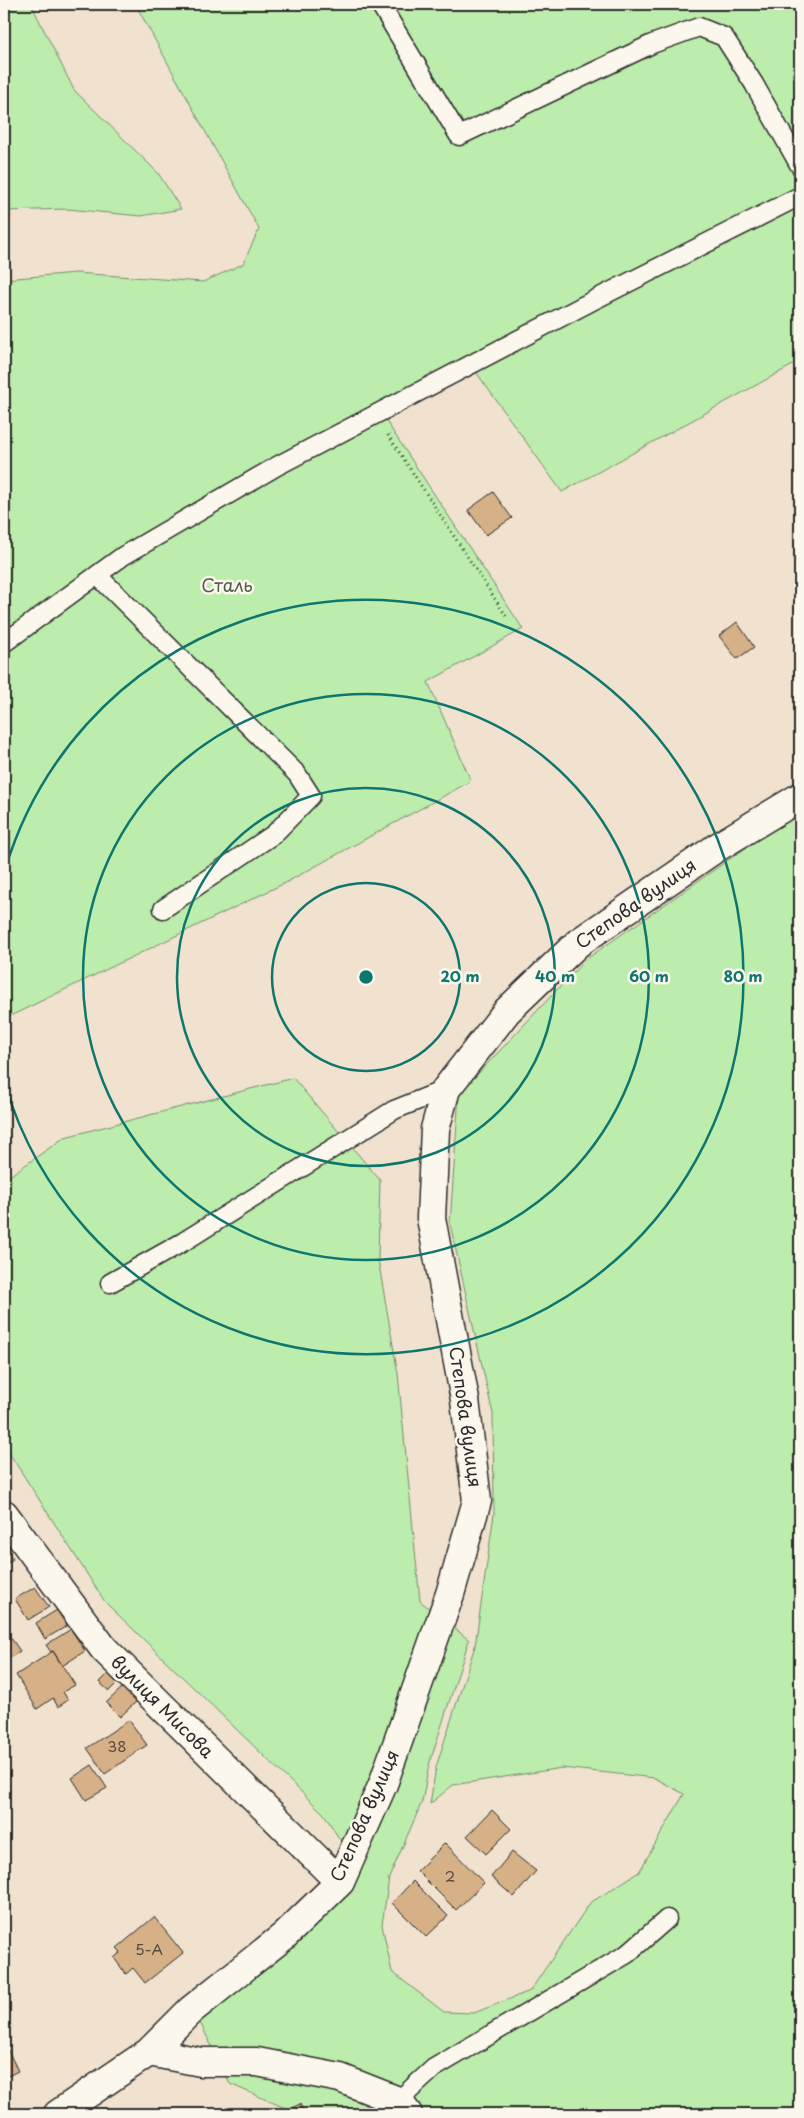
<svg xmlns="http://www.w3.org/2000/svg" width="804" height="2118" font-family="'Playpen Sans',sans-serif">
<rect width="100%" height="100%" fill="#f0e2ce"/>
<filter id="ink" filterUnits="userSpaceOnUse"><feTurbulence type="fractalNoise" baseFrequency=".02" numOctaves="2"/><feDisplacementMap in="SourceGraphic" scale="10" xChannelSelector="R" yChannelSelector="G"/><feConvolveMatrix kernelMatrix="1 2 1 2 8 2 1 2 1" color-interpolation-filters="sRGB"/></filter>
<g filter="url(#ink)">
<!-- green -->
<path fill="#bcedac" stroke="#748c6c" d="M4 4H31L74 90 158 173 181 209 141 216 68 209 4 211Z
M165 4H800V361L562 492 476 372 386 421 523 629 428 682 471 781 285 883 4 1019V279L76 273 203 282 243 264 259 229 138 9Z
M800 810V2114H299L230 2084 196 2014 290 1942 361 1874 324 1814 105 1602 4 1445V1180L65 1137 293 1078 380 1180 378 1259 398 1374 420 1601 469 1640 429 1765 422 1802 389 1878 382 1925 392 1972 444 2012 474 2013 530 1991 590 1903 639 1872 684 1794 655 1778 562 1768 453 1785 430 1804 436 1767 475 1646 494 1514 493 1414 450 1224 459 1094 585 960Z"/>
<!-- building -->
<path fill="#d6b087" stroke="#2b2b2b" d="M493 492 512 518 486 535 468 510Z
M737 622 754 647 737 659 719 636Z
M4 1547 13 1559 4 1566Z
M35 1587 49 1607 28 1620 15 1599Z
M57 1610 67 1626 45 1639 36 1623Z
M4 1628 20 1651 4 1662Z
M71 1629 85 1651 62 1666 53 1651 51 1652 46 1645Z
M53 1651 75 1685 63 1692 68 1700 58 1707 53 1698 37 1709 16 1675Z
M109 1672 118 1682 109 1691 99 1682Z
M124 1686 138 1700 120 1717 106 1703Z
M129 1720 147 1745 105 1774 87 1748Z
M92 1765 107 1788 86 1800 72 1778Z
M492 1810 511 1829 486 1854 467 1836Z
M445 1843 484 1883 456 1910 417 1871Z
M512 1852 536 1871 514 1897 491 1877Z
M413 1881 448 1916 426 1937 392 1903Z
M154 1917 183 1953 145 1983 133 1968 126 1974 114 1958 121 1952 117 1948Z
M4 2042 18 2071 4 2078Z
M300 2104 305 2114H279Z"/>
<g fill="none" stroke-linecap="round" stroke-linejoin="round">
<defs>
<path id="service" d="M380 4 459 136 652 44 699 27 724 37 754 84 800 166
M97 575 297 774 311 796 274 834 163 909
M4 643 123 556 277 466 592 301 800 196
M110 1283 183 1242 394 1110 446 1089
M398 2101 434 2068 627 1954 667 1919"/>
<path id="minor" d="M4 1514 104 1649 340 1882
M149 2052 201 2062H257L340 2078 398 2101 408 2114
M58 2114 149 2052 191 2010 284 1936 340 1882 383 1784 450 1594 477 1501 465 1400 431 1218 435 1129 446 1089 507 1011 578 943 716 848 800 797"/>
</defs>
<!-- service casing -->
<use href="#service" stroke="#2b2b2b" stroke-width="21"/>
<!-- minor casing -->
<use href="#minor" stroke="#2b2b2b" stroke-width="31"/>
<!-- path -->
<path stroke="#2b2b2b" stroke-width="3" stroke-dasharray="1 4" stroke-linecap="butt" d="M388 435 508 619"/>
<!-- service -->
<use href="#service" stroke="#fbf7ec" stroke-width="18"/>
<!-- minor -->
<use href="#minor" stroke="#fbf7ec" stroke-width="28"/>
</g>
</g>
<!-- distance rings -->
<g fill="none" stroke="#0f766e" stroke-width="2.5">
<circle cx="366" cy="977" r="94"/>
<circle cx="366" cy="977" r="189"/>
<circle cx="366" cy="977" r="283"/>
<path d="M5 870A377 377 0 1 1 5 1084"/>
</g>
<g text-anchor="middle" stroke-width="5" stroke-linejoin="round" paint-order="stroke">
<!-- number labels -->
<g font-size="15" fill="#564c42">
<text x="117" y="1752">38</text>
<text x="450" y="1882">2</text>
<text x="149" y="1955">5-А</text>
</g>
<!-- park labels -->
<g font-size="18" fill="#4f5c4b" stroke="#fbf7ec">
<text x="227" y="592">Сталь</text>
</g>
<!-- street labels -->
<g font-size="18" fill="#2b2b2b" stroke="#fbf7ec">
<text transform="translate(636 904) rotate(-35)" y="6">Степова вулиця</text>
<text transform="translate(465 1417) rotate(82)" y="6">Степова вулиця</text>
<text transform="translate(162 1707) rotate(45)" y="6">вулиця Мисова</text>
<text transform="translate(365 1816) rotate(-66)" y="6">Степова вулиця</text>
</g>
</g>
<circle cx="366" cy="977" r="8" fill="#0f766e" stroke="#fbf7ec" stroke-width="2.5"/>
<g font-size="15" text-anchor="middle" font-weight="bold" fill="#0f766e" stroke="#fbf7ec" stroke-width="5" stroke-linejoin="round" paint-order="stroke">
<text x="460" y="982">20 m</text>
<text x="555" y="982">40 m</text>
<text x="649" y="982">60 m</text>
<text x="743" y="982">80 m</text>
</g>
<!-- margin -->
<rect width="804" height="2118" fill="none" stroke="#fbf7ec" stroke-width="20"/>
<rect x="10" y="10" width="784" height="2098" fill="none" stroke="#2b2b2b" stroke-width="2" filter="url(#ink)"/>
</svg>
